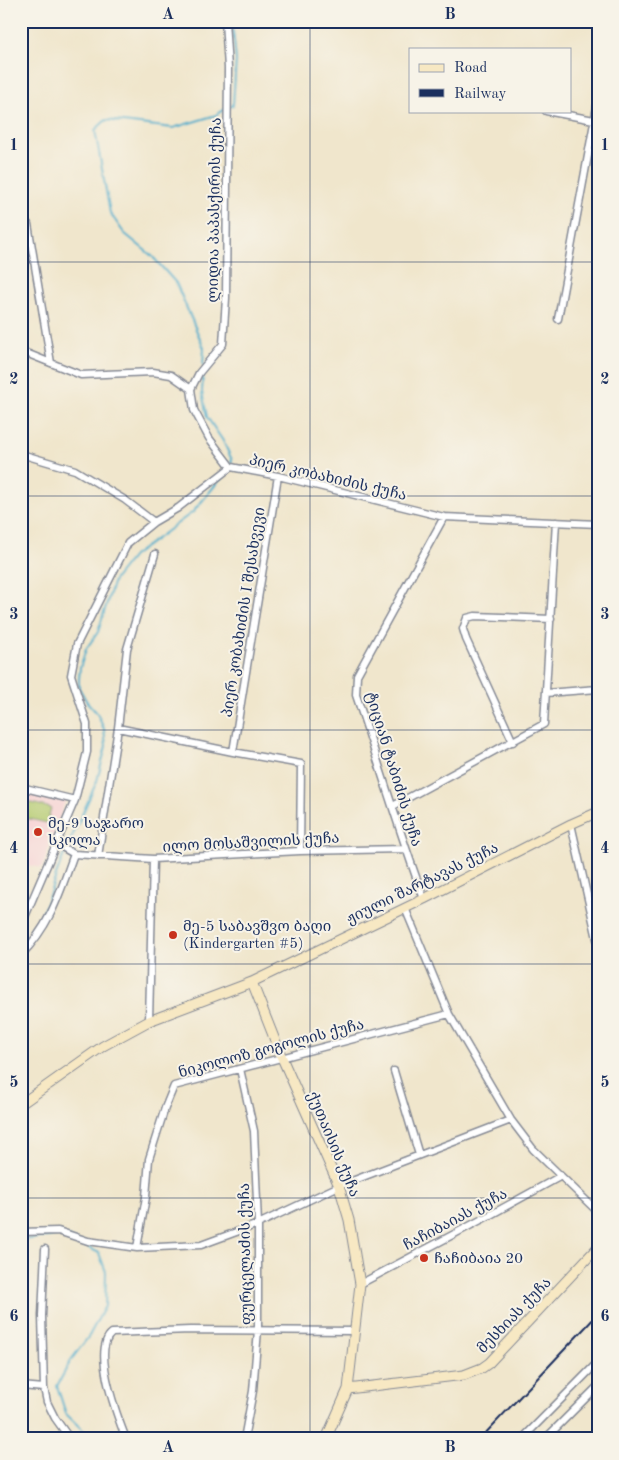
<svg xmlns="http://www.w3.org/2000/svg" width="619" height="1460" font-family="'Old Standard TT','Noto Serif Georgian',serif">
<rect width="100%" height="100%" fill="#f7f3e8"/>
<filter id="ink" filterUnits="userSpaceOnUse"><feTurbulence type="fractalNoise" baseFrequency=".02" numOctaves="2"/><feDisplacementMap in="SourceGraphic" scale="10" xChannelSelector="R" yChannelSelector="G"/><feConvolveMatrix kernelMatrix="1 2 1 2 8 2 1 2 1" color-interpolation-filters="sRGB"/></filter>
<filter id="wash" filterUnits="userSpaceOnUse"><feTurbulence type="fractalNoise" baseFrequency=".0096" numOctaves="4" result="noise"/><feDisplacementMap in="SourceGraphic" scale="20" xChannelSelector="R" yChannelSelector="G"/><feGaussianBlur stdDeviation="1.12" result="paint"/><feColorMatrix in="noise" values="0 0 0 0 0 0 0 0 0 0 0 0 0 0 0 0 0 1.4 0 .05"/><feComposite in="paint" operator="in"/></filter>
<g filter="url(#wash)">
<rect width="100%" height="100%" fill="#f0e6cc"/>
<!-- built -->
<path fill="#f7cfd2" d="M21 789 66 799 42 868 21 864Z"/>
<!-- pitch -->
<path fill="#b4ca6e" stroke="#687c66" d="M24 801 51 808 47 823 21 817Z"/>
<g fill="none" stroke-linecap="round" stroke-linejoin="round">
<!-- stream -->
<path stroke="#4dadcc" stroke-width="2" d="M229 107 233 105 236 60 232 21
M203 366 204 348 176 283 152 256 124 233 110 213 95 130 106 120 173 128 216 115 225 109
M203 373 202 392 207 417 223 441 232 460 231 463
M67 848 97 781 106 746 104 729 97 713 87 702 79 688V679L80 668 86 649 98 632 114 580 133 556 193 512 222 477
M21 947C45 921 51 884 65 852
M68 1237 99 1253 106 1272 105 1306 89 1336 71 1360 57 1386 66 1414 89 1436 94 1439
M21 1240 61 1235"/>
</g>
</g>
<g filter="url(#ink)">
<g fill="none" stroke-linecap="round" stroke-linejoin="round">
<defs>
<path id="street" d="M546 111 594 120
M28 224 51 363
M558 319 598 101
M21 351 81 375 153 372 171 375 191 389 194 410 209 438 231 467
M191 389 199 373 223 344 226 298 228 68 225 21
M21 454 75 470 125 500 154 522
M231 467 278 476 444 517 598 524
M546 693 598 689
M118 728 233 752 301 764 300 851
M513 742 466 639 463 629 467 618 475 616 551 619
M233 752 278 476
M21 787 75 800
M393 806 544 724 556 522
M571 824 598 943
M57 844 74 854 153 859 300 851 405 849
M98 856 118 728 127 649 155 554
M424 899C399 832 379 763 356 695L357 675 444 517
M405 908 449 1014 511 1120 533 1149 598 1212
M21 926 75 800 87 752V724L71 675 77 644 128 543 154 522 178 508 231 467
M21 955C51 925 60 892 74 854
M149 1021 153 859
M240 1069 254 1131 258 1224V1330L253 1391 244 1439
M394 1071 419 1155
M21 1232 58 1231 88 1241 137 1248 201 1245 258 1224 339 1186 511 1120
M137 1248 146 1197 149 1159 165 1108 174 1086 449 1014
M45 1249 42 1316 44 1388 47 1402 55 1418 70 1439
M360 1284 492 1214 561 1176
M21 1386 44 1388
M126 1439C118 1418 91 1349 112 1333L190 1330 355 1331
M522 1439 598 1362
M545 1439 598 1386"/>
<path id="secondary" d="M252 982 282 1058 339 1186 349 1220 360 1284 348 1389 326 1439
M21 1104 103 1046 149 1021 252 982 424 899 571 824 598 812
M348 1389 464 1375 482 1368 489 1363 598 1247"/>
</defs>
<!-- street casing -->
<use href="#street" stroke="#868a95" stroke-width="9"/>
<!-- secondary casing -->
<use href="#secondary" stroke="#868a95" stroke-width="11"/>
<!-- street -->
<use href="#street" stroke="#fff" stroke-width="6"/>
<!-- secondary -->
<use href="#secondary" stroke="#f7e8c3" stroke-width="9"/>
<!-- rail -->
<path stroke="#1b2f5e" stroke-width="2" d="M480 1439 598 1314"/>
</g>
</g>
<!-- grid -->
<path fill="none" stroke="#1b2f5e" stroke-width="1" stroke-opacity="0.55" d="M310 21V1439M21 262H598M21 496H598M21 730H598M21 964H598M21 1198H598"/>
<!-- markers -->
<g fill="#c8321e" stroke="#f7f3e8" stroke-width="2">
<circle cx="38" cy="832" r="5"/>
<circle cx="173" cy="935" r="5"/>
<circle cx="424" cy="1258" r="5"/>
</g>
<g text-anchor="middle" stroke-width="4" stroke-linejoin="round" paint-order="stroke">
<!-- street labels -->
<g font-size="15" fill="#1b2f5e" stroke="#f7f3e8">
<text transform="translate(214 210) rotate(-89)" y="5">ლიდია პაპასქირის ქუჩა</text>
<text transform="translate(328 477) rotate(13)" y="5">პიერ კობახიძის ქუჩა</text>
<text transform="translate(243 612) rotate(-81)" y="5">პიერ კობახიძის I შესახვევი</text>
<text transform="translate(394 769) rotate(73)" y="5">ტიციან ტაბიძის ქუჩა</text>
<text transform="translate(251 842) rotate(-3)" y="5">ილო მოსაშვილის ქუჩა</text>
<text transform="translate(422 883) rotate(-26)" y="5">ჟიული შარტავას ქუჩა</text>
<text transform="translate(271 1048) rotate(-15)" y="5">ნიკოლოზ გოგოლის ქუჩა</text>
<text transform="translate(334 1144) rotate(67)" y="5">ქუთაისის ქუჩა</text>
<text transform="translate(455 1219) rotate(-28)" y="5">ჩაჩიბაიას ქუჩა</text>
<text transform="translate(245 1254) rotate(-91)" y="5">ფურცელაძის ქუჩა</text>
<text transform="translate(514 1315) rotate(-46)" y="5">მესხიას ქუჩა</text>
</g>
<!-- poi labels -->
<g font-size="15" fill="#1b2f5e" stroke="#f7f3e8" text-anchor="start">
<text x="48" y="828">მე-9 საჯარო<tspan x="48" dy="17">სკოლა</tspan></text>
<text x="183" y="931">მე-5 საბავშვო ბაღი<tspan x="183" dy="17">(Kindergarten #5)</tspan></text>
<text x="434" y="1263">ჩაჩიბაია 20</text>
</g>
</g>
<!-- margin -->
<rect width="619" height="1460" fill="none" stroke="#f7f3e8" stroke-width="55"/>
<!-- legend -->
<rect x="409" y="48" width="162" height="65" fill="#f7f3e8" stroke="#9fa5b1"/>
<rect x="419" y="64" width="25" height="8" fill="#f7e8c3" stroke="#9fa5b1"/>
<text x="454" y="72" font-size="15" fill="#1b2f5e">Road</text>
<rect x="419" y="89" width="25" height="8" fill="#1b2f5e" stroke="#9fa5b1"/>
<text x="454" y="98" font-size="15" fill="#1b2f5e">Railway</text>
<rect x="28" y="28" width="564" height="1404" fill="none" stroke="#1b2f5e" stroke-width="2"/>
<g font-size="16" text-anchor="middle" font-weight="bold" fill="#1b2f5e">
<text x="168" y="19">A</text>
<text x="450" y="19">B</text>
<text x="14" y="150">1</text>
<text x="605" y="150">1</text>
<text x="14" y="384">2</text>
<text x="605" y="384">2</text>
<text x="14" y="619">3</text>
<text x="605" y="619">3</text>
<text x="14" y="853">4</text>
<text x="605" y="853">4</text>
<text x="14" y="1087">5</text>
<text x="605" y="1087">5</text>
<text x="14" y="1321">6</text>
<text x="605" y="1321">6</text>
<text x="168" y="1452">A</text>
<text x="450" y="1452">B</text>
</g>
</svg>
